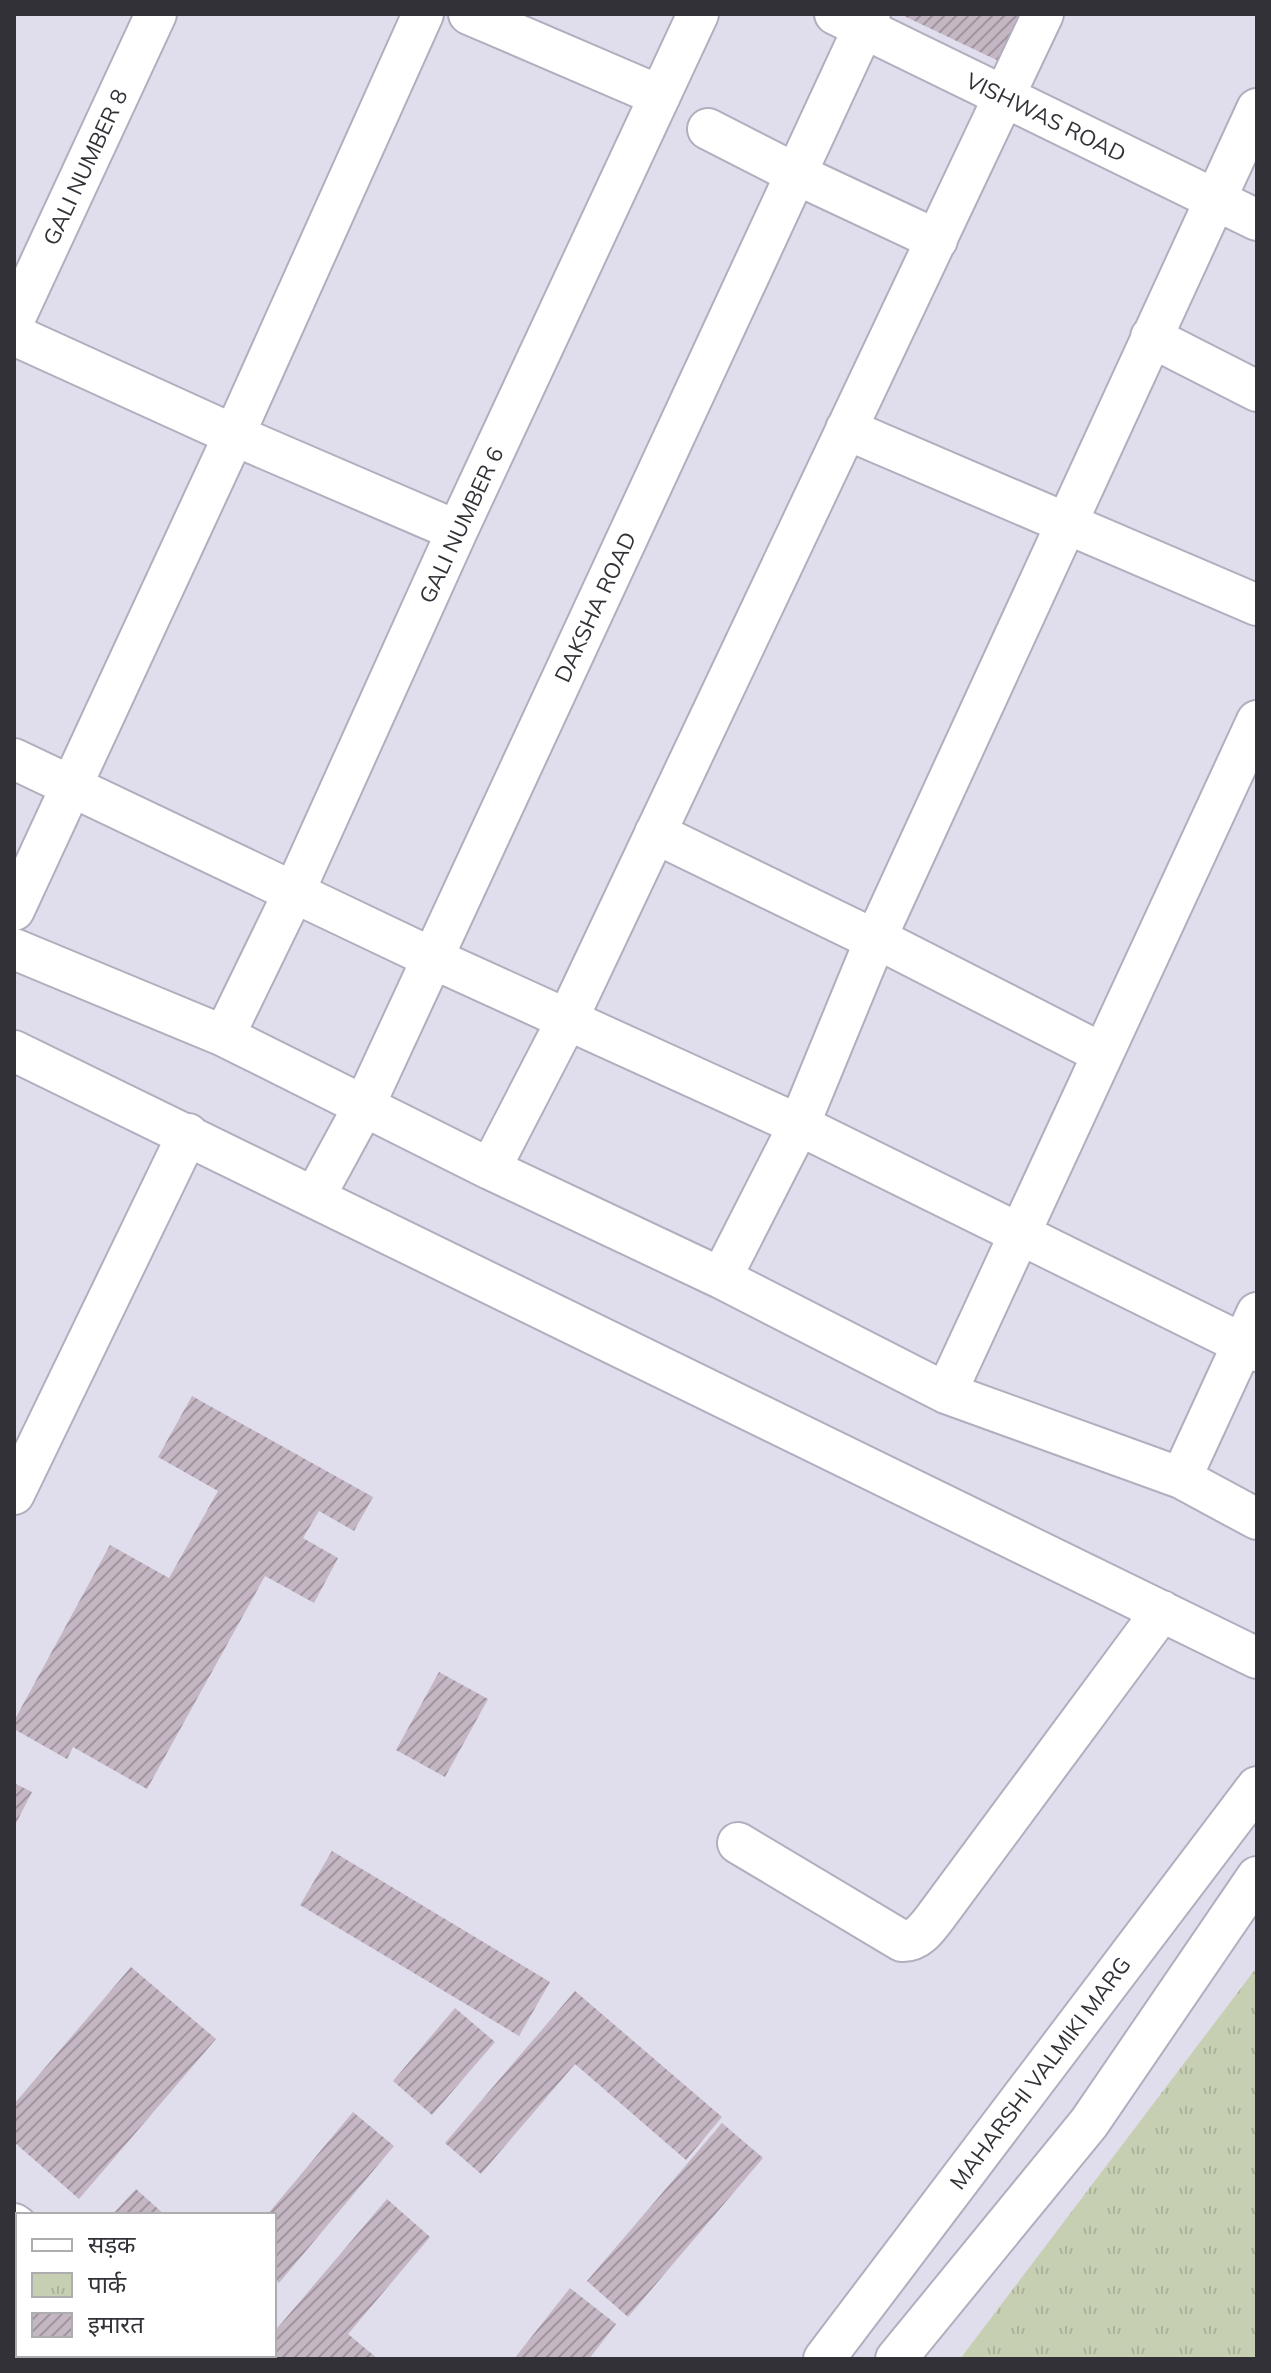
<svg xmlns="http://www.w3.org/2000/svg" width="1271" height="2373" font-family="Mulish,'Noto Sans Devanagari',sans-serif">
<defs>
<pattern id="park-tufts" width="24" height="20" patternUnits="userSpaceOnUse" patternTransform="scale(2)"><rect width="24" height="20" fill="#c7cfb2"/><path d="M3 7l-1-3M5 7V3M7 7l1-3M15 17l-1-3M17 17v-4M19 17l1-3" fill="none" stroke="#abb29a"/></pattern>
<pattern id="building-hatch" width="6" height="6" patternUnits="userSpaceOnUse" patternTransform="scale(2)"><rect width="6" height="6" fill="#c4b7c3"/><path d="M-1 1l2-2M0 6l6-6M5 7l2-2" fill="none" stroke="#a0959f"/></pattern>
</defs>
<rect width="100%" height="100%" fill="#e0dded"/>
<!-- park -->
<path fill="url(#park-tufts)" d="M1257 1967V2359H960Z"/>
<!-- building -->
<path fill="url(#building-hatch)" d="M900 14H1031L1009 66Z
M192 1396 373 1497 354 1531 319 1511 303 1538 338 1558 314 1603 265 1576 147 1789 73 1747 67 1759 14 1729V1721L110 1545 169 1578 218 1491 158 1457Z
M439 1672 488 1699 445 1777 396 1750Z
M14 1783 32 1792 14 1827Z
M332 1851 550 1982 519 2036 300 1905Z
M131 1967 216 2039 79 2199 14 2142V2104Z
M575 1991 722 2117 686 2160 575 2064 481 2174 445 2143Z
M455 2008 495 2042 432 2115 393 2081Z
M353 2112 394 2146 279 2283 274 2278V2215H267Z
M722 2123 763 2158 628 2317 587 2281Z
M136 2189 165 2215H112Z
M387 2199 430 2237 348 2334 378 2359H256L255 2355H274V2332Z
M570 2288 616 2324 589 2359H514Z"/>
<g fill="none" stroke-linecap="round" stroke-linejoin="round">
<defs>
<path id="minor" d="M469 14 660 96
M835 14 1257 220
M708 129 796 174 937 240
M14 320 156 14
M14 335 234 435 457 531
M1151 337 1257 391
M846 429 1257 605
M14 759 432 958 799 1125 1257 1351
M655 833 873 939 876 938 1103 1054
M14 910 234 435 423 14
M14 949 224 1036 490 1169 721 1278 946 1393 1181 1478 1257 1519
M224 1036 294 892 457 531 698 14
M14 1051 1257 1658
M490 1169 567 1020 1043 14
M315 1196 364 1106 870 14
M721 1278 799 1125 876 938 1257 109
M946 1393 1257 721
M1181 1478 1257 1313
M14 1494 188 1134
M738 1843 902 1941C918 1942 928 1927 937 1915L1162 1611
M14 2224 18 2227
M181 2355 185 2359
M110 2359 114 2355
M824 2359 1257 1787
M896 2359 1089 2123 1257 1877"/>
</defs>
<!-- minor casing -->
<use href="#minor" stroke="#b1aebe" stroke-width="44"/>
<!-- minor -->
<use href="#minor" stroke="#fff" stroke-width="40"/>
</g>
<g text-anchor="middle" stroke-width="6" stroke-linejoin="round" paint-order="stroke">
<!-- street labels -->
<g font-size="22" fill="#323137" stroke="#fff">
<text transform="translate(1046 117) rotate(26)" y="8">VISHWAS ROAD</text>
<text transform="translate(85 167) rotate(-65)" y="8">GALI NUMBER 8</text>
<text transform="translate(461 525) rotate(-65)" y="8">GALI NUMBER 6</text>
<text transform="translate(595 607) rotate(-65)" y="8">DAKSHA ROAD</text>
<text transform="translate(1040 2073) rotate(-53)" y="8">MAHARSHI VALMIKI MARG</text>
</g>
</g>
<!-- border -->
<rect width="1271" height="2373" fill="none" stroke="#323137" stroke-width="32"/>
<!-- legend -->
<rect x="16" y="2213" width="260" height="144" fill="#ffffff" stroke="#adadaf" stroke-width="2"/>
<rect x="32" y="2239" width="40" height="12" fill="#ffffff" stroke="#adadaf" stroke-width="2"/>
<text x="88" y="2253" font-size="24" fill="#323137">सड़क</text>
<rect x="32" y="2273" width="40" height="24" fill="url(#park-tufts)" stroke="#adadaf" stroke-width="2"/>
<text x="88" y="2293" font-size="24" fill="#323137">पार्क</text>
<rect x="32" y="2313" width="40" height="24" fill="url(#building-hatch)" stroke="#adadaf" stroke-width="2"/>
<text x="88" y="2333" font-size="24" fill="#323137">इमारत</text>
</svg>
